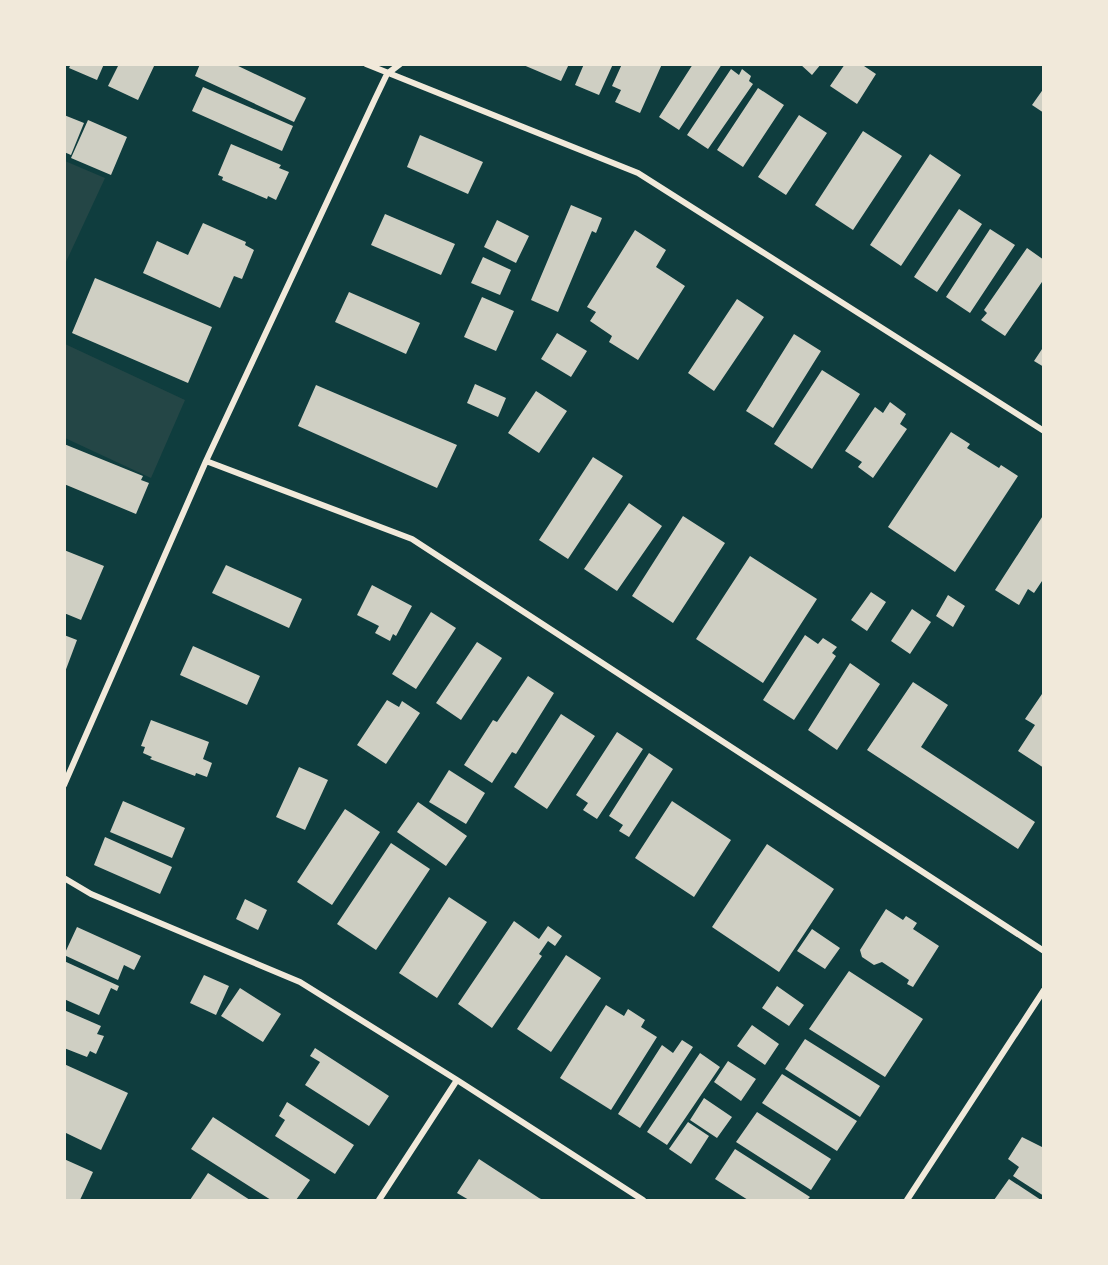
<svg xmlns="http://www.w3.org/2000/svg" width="1108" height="1265" font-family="Figtree,sans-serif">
<rect width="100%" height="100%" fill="#0f3d3e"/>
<!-- green -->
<path fill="#244646" d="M65 161 105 178 65 264Z
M65 344 185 400 151 478 65 438Z"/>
<!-- building -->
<path fill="#cfcfc3" d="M71 64H104L97 80 69 68Z
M119 64H155L138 100 108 86Z
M200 64H234L306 98 294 122 195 76Z
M521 64H569L561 81Z
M584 64H613L599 95 575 85Z
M622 64H662L640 113 615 102 621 90 612 86Z
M693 64H722L679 130 659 117Z
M800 64H821L812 75Z
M845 64H861L876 74 857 104 830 86Z
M731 69 739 75 742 69 751 76 749 81 753 84 708 149 687 135Z
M203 87 293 126 282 151 192 111Z
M758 88 784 105 743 167 717 150Z
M1044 88V113L1032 105Z
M64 115 84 123 71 155 64 152Z
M799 115 827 133 786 195 758 177Z
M88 120 127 137 111 175 71 158Z
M863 131 902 156 853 230 815 205Z
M420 135 483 162 468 194 407 167Z
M231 144 281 165 279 168 289 172 276 200 268 196 267 199 222 180 223 177 218 175Z
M930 154 961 175 901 266 870 245Z
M571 205 602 218 596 233 592 231 558 312 531 300Z
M959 209 982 224 937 292 914 277Z
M385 214 455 244 441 275 371 245Z
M497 220 529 236 516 263 484 247Z
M203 223 246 242 245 245 254 250 242 279 234 276 220 308 143 273 157 241 188 255Z
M990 229 1015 245 970 313 946 297Z
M635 230 666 250 656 267 685 286 638 360 609 342 612 336 590 321 596 312 587 307Z
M1027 248 1044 260V279L1005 336 981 320 987 313 984 310Z
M483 257 511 270 500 295 471 283Z
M95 278 212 327 188 383 72 333Z
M349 292 420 323 406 354 335 322Z
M482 297 514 311 496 351 464 337Z
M737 299 764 317 714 391 688 373Z
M557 333 587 351 571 377 541 359Z
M794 334 821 351 773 428 746 411Z
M1044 346V367L1034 361Z
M822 370 860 394 812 469 774 444Z
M475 384 506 398 498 417 467 403Z
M316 385 457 445 437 488 298 426Z
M536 391 567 411 539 453 508 433Z
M890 402 906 414 900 424 907 429 873 478 858 467 862 462 845 451 875 407 883 413Z
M951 432 970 444 967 448 999 468 1001 465 1018 476 955 572 888 527Z
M64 444 143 476 141 480 149 483 136 514 64 484Z
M593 457 623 476 568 559 539 540Z
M629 503 662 526 617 591 584 569Z
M1044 514V578L1034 593 1028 589 1019 605 995 590Z
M683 516 725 543 673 623 632 596Z
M64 550 104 566 81 620 64 613Z
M750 556 817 599 763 683 696 639Z
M226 565 302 599 289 628 212 593Z
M372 585 412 606 396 636 393 634 390 641 375 633 379 626 357 615Z
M871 592 886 602 867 631 851 620Z
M948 595 965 606 953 627 936 616Z
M912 609 931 622 910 654 891 641Z
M431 612 456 628 416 689 392 674Z
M64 635 77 640 65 672 64 671Z
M805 635 818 644 823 638 837 647 832 653 836 656 794 720 763 700Z
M477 642 502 658 461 720 436 703Z
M193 646 260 676 247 705 180 675Z
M850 663 880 684 837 750 808 730Z
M528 676 554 693 516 754 512 752 492 783 464 765 493 720 497 722Z
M913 682 948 705 921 747 1035 822 1018 849 867 750Z
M1042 694 1044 695V768L1018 751 1035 725 1025 719Z
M387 700 399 707 402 701 420 713 386 764 357 745Z
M561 714 595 736 547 809 514 787Z
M151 720 209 742 203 759 212 763 207 777 196 773 195 776 150 759 152 757 143 753 145 747 141 746Z
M617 732 643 749 597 819 583 810 588 803 576 795Z
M649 753 673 769 629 837 619 831 623 825 609 816Z
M299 767 328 780 305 830 276 817Z
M449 770 485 793 466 824 429 802Z
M123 801 185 828 172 858 110 832Z
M672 801 731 840 694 897 635 858Z
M418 802 467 836 446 866 397 832Z
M345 809 380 832 332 905 297 882Z
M105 837 172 867 160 894 94 865Z
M391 843 430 869 376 950 337 924Z
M767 844 834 889 779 972 712 927Z
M449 897 487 922 437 998 399 973Z
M245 899 267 910 258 930 236 919Z
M886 909 903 920 906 916 917 923 913 929 939 946 913 987 907 984 909 980 882 962 874 965 862 957 860 950Z
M514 921 539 939 548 926 562 936 555 946 548 941 539 954 542 956 492 1028 458 1004Z
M77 927 141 956 134 970 124 965 118 980 64 955Z
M812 929 840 948 825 969 797 951Z
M566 955 601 978 551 1052 517 1029Z
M64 961 119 986 117 991 111 988 99 1015 64 999Z
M849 971 923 1019 885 1077 809 1029Z
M204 975 229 986 216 1015 190 1003Z
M777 986 804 1005 789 1026 762 1008Z
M240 988 281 1014 263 1042 221 1016Z
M606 1005 624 1016 628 1009 645 1020 641 1027 657 1037 611 1110 560 1078Z
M64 1010 101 1026 97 1034 104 1036 96 1054 90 1051 87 1057 64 1048Z
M752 1025 779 1044 765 1065 737 1046Z
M805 1039 880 1086 860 1117 785 1069Z
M682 1040 693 1047 640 1128 618 1114 662 1045 673 1053Z
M315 1048 389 1096 369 1126 305 1085 320 1062 310 1056Z
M700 1053 720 1067 667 1145 647 1132Z
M728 1061 756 1079 741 1101 714 1082Z
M64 1064 128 1093 101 1150 64 1132Z
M782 1074 857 1121 837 1151 762 1103Z
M704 1098 732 1117 717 1138 690 1120Z
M287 1102 354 1145 335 1174 275 1136 285 1120 279 1116Z
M757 1112 831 1159 811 1190 736 1142Z
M213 1117 310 1180 296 1200H271L191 1149Z
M688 1122 709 1136 691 1164 669 1149Z
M1022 1137 1044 1148V1196L1013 1176 1019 1167 1008 1159Z
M735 1149 810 1197 807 1200H748L715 1179Z
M64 1159 93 1172 80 1200H64Z
M479 1159 539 1198 543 1200H469L457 1193Z
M208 1173 250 1200H190Z
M1009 1179 1041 1200H994Z"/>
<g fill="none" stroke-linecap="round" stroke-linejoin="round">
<!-- minor -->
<path stroke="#f1e9da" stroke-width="6" d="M366 64 638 173 1044 431
M206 461 412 539 1044 951
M64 785 206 461 375 99 387 74 400 64
M64 878 91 894 300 982 457 1080 643 1200
M379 1200 457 1080
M907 1200 1044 990"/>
</g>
<!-- border -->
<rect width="1108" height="1265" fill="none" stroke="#f1e9da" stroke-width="132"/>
</svg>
